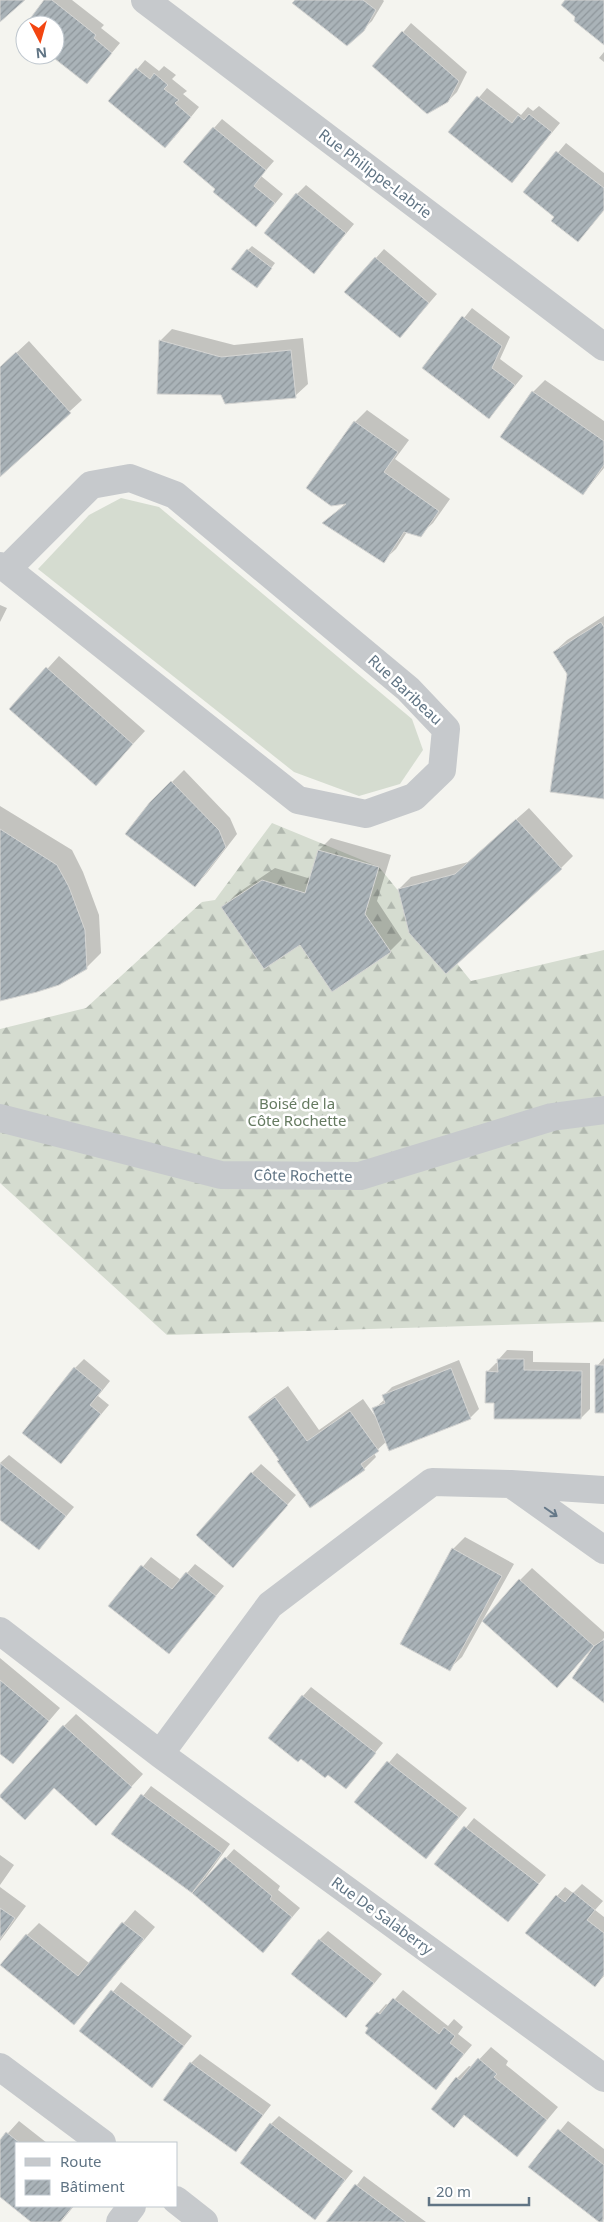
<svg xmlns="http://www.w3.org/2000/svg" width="604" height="2222" font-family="'Noto Sans',sans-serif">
<defs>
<pattern id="forest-firs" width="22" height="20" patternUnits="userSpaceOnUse" patternTransform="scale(1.25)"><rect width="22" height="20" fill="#d5dcd0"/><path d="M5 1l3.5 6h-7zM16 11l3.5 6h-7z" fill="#b0b7ae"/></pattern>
<pattern id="building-hatch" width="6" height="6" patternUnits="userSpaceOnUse" patternTransform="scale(1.25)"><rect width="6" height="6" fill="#aab3b8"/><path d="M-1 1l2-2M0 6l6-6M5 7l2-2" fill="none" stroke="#8e969b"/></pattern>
</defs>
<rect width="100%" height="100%" fill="#f4f4ef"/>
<!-- grass -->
<path fill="#d5dcd0" d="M121 498 159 507 412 719 423 750 400 784 359 796 294 772 38 569 89 515Z"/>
<!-- forest -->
<path fill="url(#forest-firs)" d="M272 823 379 867 471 981 604 950V1322L167 1335 0 1183V1029L86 1008 202 902 215 900Z"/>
<!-- shadow -->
<path fill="#0003" d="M46 0H72L104 25 101 28 120 43 87 83 52 55H55V25H26Z
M296 0H383L384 1 372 21 347 45Z
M411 23 467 72 457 92 448 101 374 66Z
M604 52V62L599 58Z
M145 60 159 71 164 66 176 75 172 79 187 91 183 94 199 107 174 138 110 101Z
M487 88 521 115 528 107 533 111 539 106 560 123 512 181 450 132Z
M222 119 274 161 261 176 283 194 264 217 217 189 184 162Z
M566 143 604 173V210L578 241 556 217 525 192Z
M306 185 354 224 322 263 297 194Z
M252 246 275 263 261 282 248 250Z
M384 249 437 294 400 337 376 258Z
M472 308 510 337 500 359 523 376 489 418 424 368Z
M172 329 234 345 303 338 308 384 295 396 222 394 160 341Z
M29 341 82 400 0 475V368Z
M545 380 604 421V468L583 494 533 392Z
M367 410 409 440 395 459 450 499 433 523 420 535 407 532 396 549 383 561 324 523 346 503 355 422Z
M0 605 7 608 0 622Z
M604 616V798L568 674 554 652 567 640Z
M59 656 145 731 96 784 11 709Z
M184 770 230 818 237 834 207 873 195 886 151 803Z
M0 806 72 850 83 872 99 915 101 953 86 968 0 1000Z
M529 808 573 856 561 868 399 889 411 877 468 862Z
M331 838 391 855 377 901 402 939 390 951 300 943 223 908 235 895 275 868 311 879 319 850Z
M507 1350 533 1351V1362L590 1363V1409L581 1418 495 1401 487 1372 496 1363H499V1359Z
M604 1358V1412L597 1366Z
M84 1359 110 1381 98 1396 109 1405 61 1462 75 1368Z
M459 1360 479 1409 470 1418 387 1441 374 1453 376 1457 364 1469 281 1460 250 1417 262 1405 288 1386 319 1430 363 1399 377 1419 374 1409 385 1399 383 1396 392 1387Z
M9 1455 74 1507 39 1549 0 1518V1463Z
M261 1464 296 1495 241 1557 252 1473Z
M465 1537 514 1564 462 1657 449 1669 453 1549Z
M151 1557 181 1580 195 1564 224 1586 169 1653 110 1606Z
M532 1568 604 1632V1638L598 1645 604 1641V1702L591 1652 590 1651 569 1674 520 1580Z
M0 1658 60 1708 13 1763 0 1752Z
M311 1687 383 1743 346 1788 303 1696Z
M76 1714 143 1774 108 1812 64 1726Z
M397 1753 467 1808 426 1858 356 1802Z
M151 1786 230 1844 206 1877 208 1878 234 1849 280 1886 278 1890 300 1908 271 1942 193 1892 113 1834Z
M474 1818 546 1875 508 1921 436 1864Z
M0 1855 14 1865 0 1885Z
M582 1884 603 1901 595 1910 604 1917V1976L594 1986 557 1896 565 1887 573 1893Z
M0 1887 26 1906 0 1941Z
M135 1910 155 1927 74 2024 27 1935 39 1923 89 1963Z
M328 1931 382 1974 354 2008 319 1940Z
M121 1982 192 2036 152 2086 81 2031Z
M403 1990 448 2026 454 2019 463 2027 458 2034 472 2045 436 2088 378 2013 386 2004 389 2006Z
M491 2047 508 2061 506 2065 558 2107 517 2156 465 2115 454 2126 457 2078 469 2066 472 2067Z
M200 2054 271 2105 236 2151 164 2100 191 2063Z
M279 2116 353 2171 315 2218 271 2124Z
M19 2121 47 2143H16V2206H74L61 2222H33L0 2196V2142Z
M568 2121 604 2149V2219L601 2222 530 2167Z
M364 2176 426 2222H328Z"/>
<!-- building -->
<path fill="url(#building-hatch)" stroke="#d5d5d3" d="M0 0H25L0 22Z
M44 0H52L96 35 94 38 112 53 87 84 50 55H55V25H25V36L20 32Z
M295 0H363L376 10 364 31 347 46 292 3Z
M565 0H604V45L574 21 575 17 561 5Z
M402 31 459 81 448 102 427 114 372 66Z
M136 68 150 79 154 73 168 85 164 89 179 100 175 103 191 117 165 148 108 101Z
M477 96 512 123 518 115 524 120 529 114 552 132 512 183 448 132Z
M213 127 266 170 254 186 275 203 256 227 213 192 215 189 183 162Z
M556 151 604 188V210L578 242 551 221 554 217 523 192Z
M296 193 346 233 314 274 264 233Z
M247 249 272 268 257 288 231 269Z
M375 257 429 303 400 338 344 292Z
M462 316 502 346 492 368 515 385 489 419 422 368Z
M159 340 221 357 291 350 296 398 225 404 221 395 157 394Z
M16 352 71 413 0 477V367Z
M532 391 604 441V465L583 495 500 437Z
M354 421 398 452 384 472 439 511 421 537 404 532 384 563 322 523 346 504 331 506 306 488Z
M601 622 604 627V799L550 792 567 674 553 652Z
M46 667 133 744 96 786 9 709Z
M171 781 219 830 226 847 195 887 125 834 150 802Z
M516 819 562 869 446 974 409 933 398 889 455 874Z
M0 829 57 865 69 887 85 930 87 969 59 985 37 992 0 1001Z
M318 850 379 867 365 914 391 952 332 992 300 945 264 969 221 907 262 880 305 893Z
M497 1359H524V1370L582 1371 581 1419H494V1403H485L486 1371 498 1372Z
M595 1365H604V1413H595Z
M74 1367 102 1390 90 1405 101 1414 61 1464 22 1433Z
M451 1368 471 1419 389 1451 372 1408 385 1403 382 1395Z
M275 1397 307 1441 350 1411 379 1451 361 1464 365 1470 310 1508 277 1461 279 1460 248 1417Z
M0 1463 66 1516 39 1550 0 1520Z
M251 1472 288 1505 233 1568 196 1535Z
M452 1548 502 1576 450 1671 400 1644Z
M141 1565 172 1589 186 1572 216 1596 169 1654 108 1606Z
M519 1579 594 1646 557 1688 482 1621Z
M603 1640H604V1703L572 1678 594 1646Z
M0 1680 49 1721 13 1764 0 1754Z
M302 1695 376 1753 346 1789 328 1775 325 1778 301 1759 298 1762 268 1738Z
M63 1725 132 1787 96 1826 54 1788 25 1820 0 1797V1795Z
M387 1761 459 1817 426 1859 354 1802Z
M141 1794 222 1853 192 1893 111 1834Z
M464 1826 539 1884 508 1922 434 1864Z
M225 1857 272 1896 270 1899 292 1917 263 1953 192 1893Z
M573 1892 595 1910 587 1920 604 1933V1975L595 1987 525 1933 556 1895 565 1902Z
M0 1908 15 1918 0 1939Z
M122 1922 144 1939 74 2025 0 1965 26 1934 78 1976Z
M319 1939 374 1983 346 2018 291 1974Z
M111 1990 184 2046 152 2088 79 2031Z
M393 1998 439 2034 444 2027 455 2036 450 2043 464 2054 436 2090 365 2033 368 2028 365 2026 377 2012 380 2014Z
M478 2058 497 2074 494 2077 547 2120 517 2157 464 2115 454 2128 431 2109 456 2077 460 2080Z
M190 2062 263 2115 236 2152 163 2100Z
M270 2123 345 2180 315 2220 240 2163Z
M558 2129 604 2165 603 2222H599L528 2167Z
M6 2132 20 2143H16V2206H73L60 2222H31L0 2197V2140Z
M355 2184 406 2222H326Z"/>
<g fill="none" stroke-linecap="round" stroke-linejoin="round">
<!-- street -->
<path stroke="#c6c9cc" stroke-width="28" d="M145 0 604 347
M0 566 7 569 298 800 366 814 414 797 442 770 446 729 408 689 175 495 130 478 91 485 7 569
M0 1118 221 1175 360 1176 552 1117 604 1110
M511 1484 604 1550
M0 1631 160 1754 604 2078
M160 1754 270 1605 432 1482 511 1484 604 1490
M0 2067 102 2143
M176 2200 204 2222
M120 2222 132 2206"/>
</g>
<!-- one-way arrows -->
<defs><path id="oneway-shaft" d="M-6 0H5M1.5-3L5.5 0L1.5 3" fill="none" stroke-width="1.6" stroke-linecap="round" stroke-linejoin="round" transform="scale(1.25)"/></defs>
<use stroke="#657888" href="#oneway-shaft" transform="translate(551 1512) rotate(35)"/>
<g text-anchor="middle" stroke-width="5" stroke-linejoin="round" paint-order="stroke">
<!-- street labels -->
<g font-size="15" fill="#607484" stroke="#fff">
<text transform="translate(375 174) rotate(37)" y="5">Rue Philippe-Labrie</text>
<text transform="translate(405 690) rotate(43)" y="5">Rue Baribeau</text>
<text transform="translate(303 1176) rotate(1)" y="5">Côte Rochette</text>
<text transform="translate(382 1916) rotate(36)" y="5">Rue De Salaberry</text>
</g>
<!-- park labels -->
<g font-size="15" fill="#657a60" stroke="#fff">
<text x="297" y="1109">Boisé de la<tspan x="297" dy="17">Côte Rochette</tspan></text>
</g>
</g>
<!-- legend -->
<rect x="15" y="2142" width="162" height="65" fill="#ffffff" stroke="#bfc7ce"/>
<rect x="25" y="2158" width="25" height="8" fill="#c6c9cc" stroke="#bfc7ce"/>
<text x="60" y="2167" font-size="15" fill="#607484">Route</text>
<rect x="25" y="2180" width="25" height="15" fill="url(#building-hatch)" stroke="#bfc7ce"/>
<text x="60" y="2192" font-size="15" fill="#607484">Bâtiment</text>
<!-- north arrow -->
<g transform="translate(40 40) rotate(174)"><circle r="24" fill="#ffffff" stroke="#bfc7ce"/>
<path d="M0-4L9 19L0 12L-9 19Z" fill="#f34511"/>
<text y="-8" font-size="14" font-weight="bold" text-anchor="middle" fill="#607484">N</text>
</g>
<!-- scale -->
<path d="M429 2197v8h100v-8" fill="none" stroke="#607484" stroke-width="2.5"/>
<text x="436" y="2197" font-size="15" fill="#607484" stroke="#ffffff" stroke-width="4" paint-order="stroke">20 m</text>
</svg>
